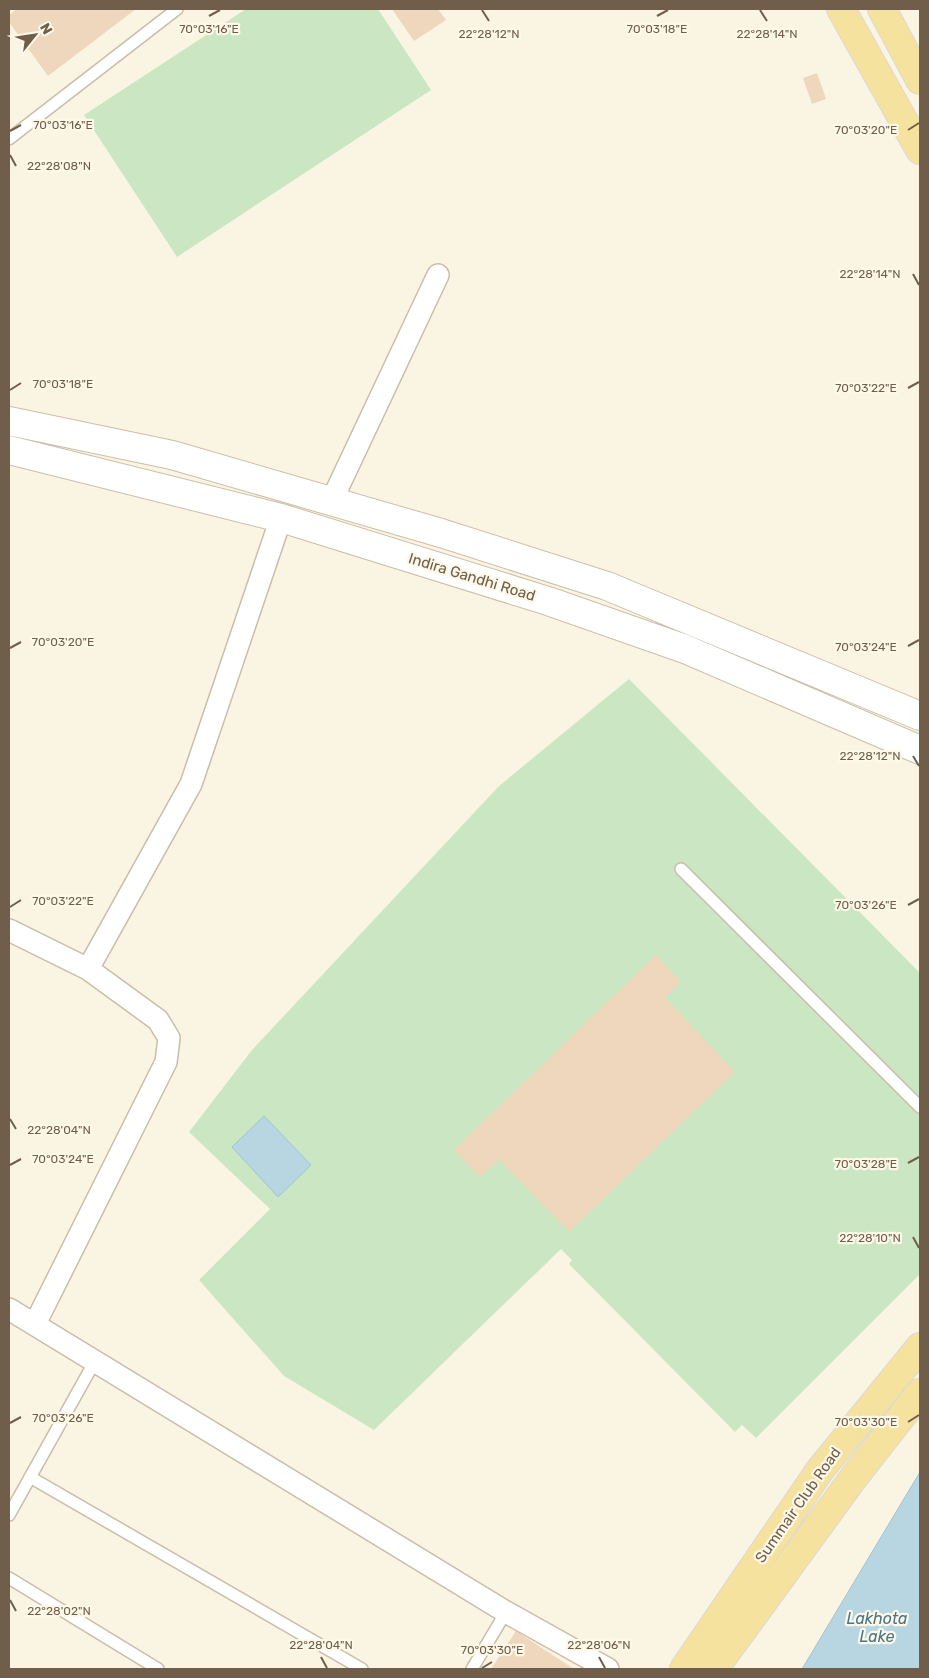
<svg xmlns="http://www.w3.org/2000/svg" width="929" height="1678" font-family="Rubik,sans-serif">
<rect width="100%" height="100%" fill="#faf5e2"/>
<!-- green -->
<path fill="#cbe6c2" d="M246 9H378L431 90 177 257 84 115Z
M629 679 920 973V1274L756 1438 742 1425 735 1432 569 1264 572 1260 561 1249 374 1430 284 1376 199 1280 270 1209 189 1132 252 1050 499 786Z"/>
<!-- water -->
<path fill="#b8d6e2" stroke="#9fc3d3" d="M264 1116 311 1165 278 1197 232 1147Z
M920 1472V1669H802Z"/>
<!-- building -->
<path fill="#eed7bc" d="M17 9H136L48 76 9 22V15Z
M392 9H438L446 20 414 41Z
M817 73 826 99 812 104 803 78Z
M656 955 681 982 665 998 735 1072 569 1232 499 1159 480 1177 454 1150Z
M516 1631 574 1669H491Z"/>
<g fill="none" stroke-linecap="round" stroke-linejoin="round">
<defs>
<path id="lane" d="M9 139 177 9
M681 869 920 1107
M30 1477 362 1669
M9 1515 95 1361
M9 1578 158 1669
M472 1669 506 1612"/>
<path id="street" d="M332 500 438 275
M9 930 88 969 158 1020 169 1038 166 1062 35 1324
M88 969 191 784 281 518
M9 1309 506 1612 608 1669"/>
<path id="secondary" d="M9 421 172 455 441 533 607 586 920 716
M9 450 281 518 548 601 685 649 920 750"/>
<path id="primary" d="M841 9 920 150
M882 9 920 80
M684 1669 820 1470 920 1347
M714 1669 854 1477 920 1393"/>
</defs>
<!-- lane casing -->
<use href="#lane" stroke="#cabdaa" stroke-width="14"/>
<!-- street casing -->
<use href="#street" stroke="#cabdaa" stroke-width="24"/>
<!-- secondary casing -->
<use href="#secondary" stroke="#cdbea8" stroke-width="30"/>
<!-- primary casing -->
<use href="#primary" stroke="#ddd8d4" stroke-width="30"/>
<!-- lane -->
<use href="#lane" stroke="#fff" stroke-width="11"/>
<!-- street -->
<use href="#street" stroke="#fff" stroke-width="21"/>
<!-- secondary -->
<use href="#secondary" stroke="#fff" stroke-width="28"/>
<!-- primary -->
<use href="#primary" stroke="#f5e29f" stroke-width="28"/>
</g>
<!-- ticks -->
<path fill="none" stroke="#705e4b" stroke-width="2" d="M482 10 489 21M760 10 767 21M209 16 220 10M657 16 668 10M908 130 919 123M10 131 21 125M10 155 16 166M913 274 919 285M908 388 919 382M10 390 21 383M908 646 919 640M10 648 21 642M913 756 919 766M908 905 919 899M10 907 21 900M10 1119 16 1129M908 1163 919 1157M10 1165 21 1159M913 1237 919 1248M908 1422 919 1415M10 1423 21 1417M10 1600 16 1611M321 1657 327 1668M599 1657 605 1668M482 1668 492 1662"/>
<g text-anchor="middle" stroke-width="4.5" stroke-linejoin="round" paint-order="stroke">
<!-- street labels -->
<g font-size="15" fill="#705e4b" stroke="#fef8e8">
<text transform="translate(472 577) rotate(17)" y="5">Indira Gandhi Road</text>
<text transform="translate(798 1505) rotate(-55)" y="5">Summair Club Road</text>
</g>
<!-- water labels -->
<g font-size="16" font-style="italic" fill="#497589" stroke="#fef8e8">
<text x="877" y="1624">Lakhota<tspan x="877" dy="18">Lake</tspan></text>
</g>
</g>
<g font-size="12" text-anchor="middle" fill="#705e4b" stroke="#fef8e8" stroke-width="4.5" stroke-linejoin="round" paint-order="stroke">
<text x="209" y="33">70°03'16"E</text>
<text x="657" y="33">70°03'18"E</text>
<text x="489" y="38">22°28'12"N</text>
<text x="767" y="38">22°28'14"N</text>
<text x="63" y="129">70°03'16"E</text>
<text x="866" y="134">70°03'20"E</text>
<text x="59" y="170">22°28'08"N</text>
<text x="870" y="278">22°28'14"N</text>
<text x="63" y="388">70°03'18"E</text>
<text x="866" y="392">70°03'22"E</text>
<text x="63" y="646">70°03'20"E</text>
<text x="866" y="651">70°03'24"E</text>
<text x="870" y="760">22°28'12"N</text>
<text x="63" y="905">70°03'22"E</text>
<text x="866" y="909">70°03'26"E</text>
<text x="59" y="1134">22°28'04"N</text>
<text x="63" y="1163">70°03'24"E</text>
<text x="866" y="1168">70°03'28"E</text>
<text x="870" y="1242">22°28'10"N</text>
<text x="63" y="1422">70°03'26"E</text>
<text x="866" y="1426">70°03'30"E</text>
<text x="59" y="1615">22°28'02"N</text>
<text x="321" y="1649">22°28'04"N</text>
<text x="599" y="1649">22°28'06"N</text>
<text x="492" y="1654">70°03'30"E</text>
</g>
<!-- border -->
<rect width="929" height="1678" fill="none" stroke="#705e4b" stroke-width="20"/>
<!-- north arrow -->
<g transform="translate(35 35) rotate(60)" stroke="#fef8e8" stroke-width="4" paint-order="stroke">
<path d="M0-4L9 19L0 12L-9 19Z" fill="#705e4b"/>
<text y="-8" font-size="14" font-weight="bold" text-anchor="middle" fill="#705e4b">N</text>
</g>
</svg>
